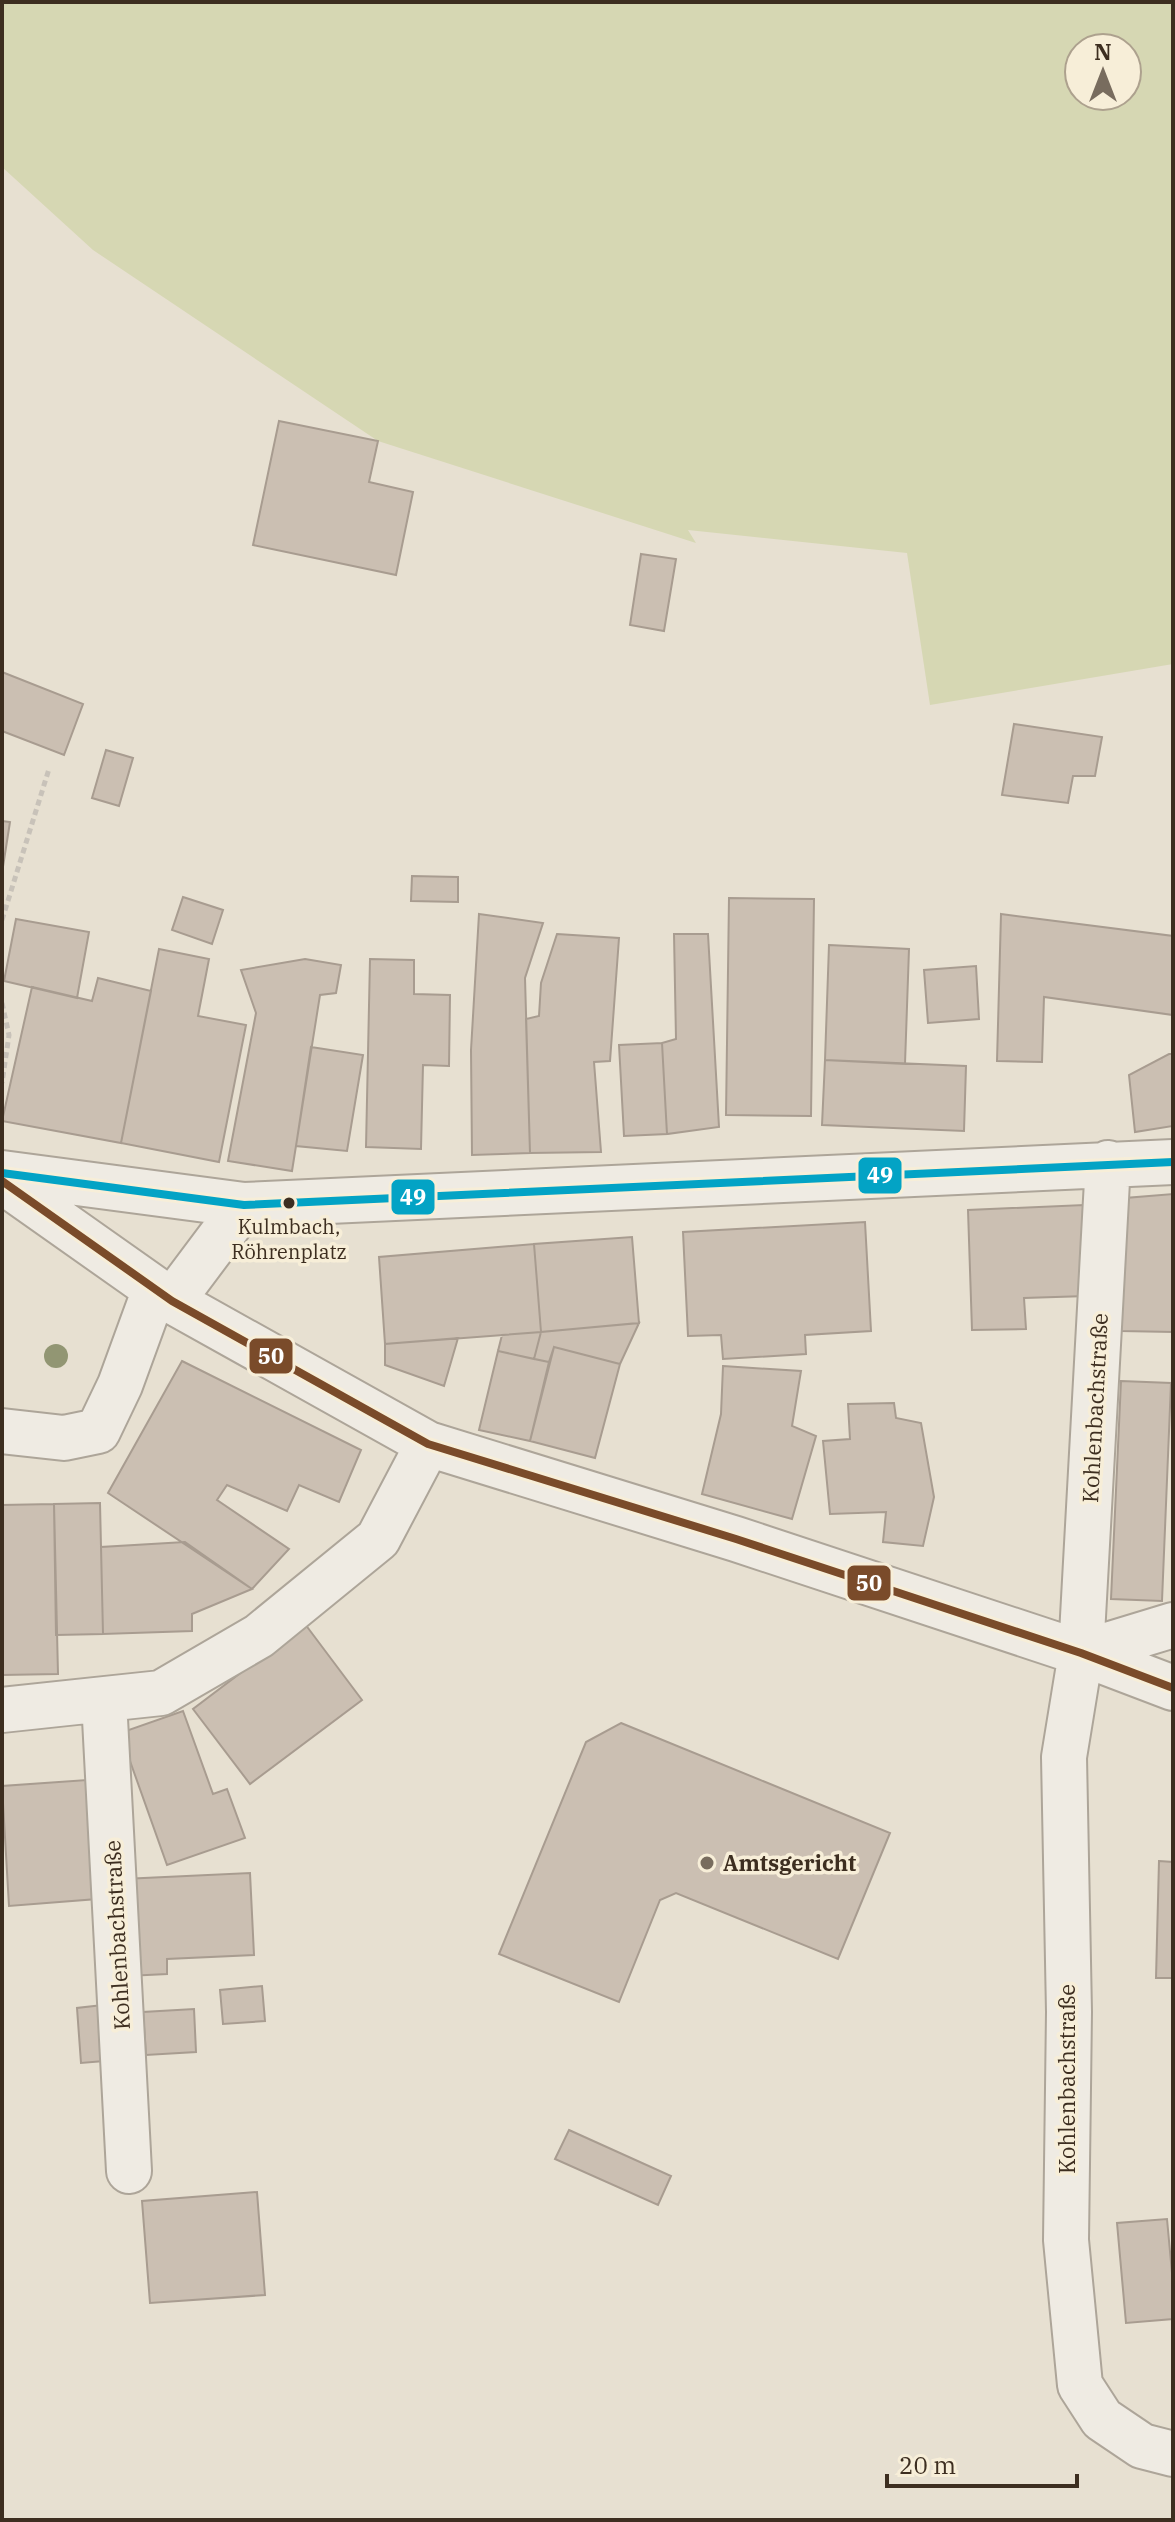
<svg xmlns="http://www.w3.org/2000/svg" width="1175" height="2522" font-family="'IBM Plex Serif',serif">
<rect width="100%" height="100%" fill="#e7e0d1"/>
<!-- green -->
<path fill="#d6d7b3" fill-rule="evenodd" d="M2 2H1173V664L930 705 907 553 688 530 696 543 378 441 93 250 2 167ZM1079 48H1127V96H1079Z"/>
<!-- building -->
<path fill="#cbbfb2" stroke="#a89c90" stroke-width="2" d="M279 421 378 441 369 482 413 492 396 575 253 545Z
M641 554 676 559 664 631 630 625Z
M2 672 83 704 64 755 2 731Z
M1014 724 1102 737 1095 776H1073L1068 803 1002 795Z
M106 750 133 758 119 806 92 798Z
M2 821 10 822 2 873Z
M412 876 458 877V902L411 901Z
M183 897 223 910 212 944 172 930Z
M729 898 814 899 811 1116 726 1115Z
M479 914 543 923 525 978 530 1153 472 1155 471 1050Z
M1001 914 1173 936V1015L1044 997 1042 1062 997 1061Z
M16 919 89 932 77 998 4 981Z
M557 934 619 938 610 1061 594 1062 601 1152 530 1153 526 1019 539 1016 541 983Z
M674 934H708L719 1127 667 1134 662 1043 676 1039Z
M829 945 909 949 905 1064 825 1060Z
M159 949 209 959 198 1016 246 1025 219 1162 121 1143Z
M305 959 341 965 336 993 320 995 292 1171 228 1161 256 1013 241 970Z
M370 959 414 960V994L450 995 449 1066 423 1065 421 1149 366 1147Z
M976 966 979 1019 928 1023 924 970Z
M98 978 151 991 121 1143 2 1121 32 987 92 1001Z
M662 1043 667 1134 624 1136 619 1045Z
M311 1047 363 1055 347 1151 296 1146Z
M1169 1054H1173V1126L1135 1132 1129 1075Z
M825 1060 966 1066 964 1131 822 1125Z
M1173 1194V1332L1121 1331 1125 1198Z
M1084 1205 1087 1296 1024 1298 1026 1329 972 1330 968 1210Z
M865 1222 871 1331 805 1335 806 1354 723 1359 721 1335 688 1336 683 1232Z
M632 1237 639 1323 541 1332 534 1244Z
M534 1244 541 1332 385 1344 379 1257Z
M639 1323 620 1364 554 1347 549 1362 534 1359 541 1332Z
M541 1332 534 1359 498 1351 502 1335Z
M458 1338 444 1386 385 1365V1344Z
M554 1347 620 1364 595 1458 530 1441Z
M498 1351 549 1362 530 1441 479 1430Z
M182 1361 361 1450 339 1502 299 1485 287 1511 227 1485 217 1500 289 1549 252 1589 108 1493Z
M723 1366 801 1371 792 1426 816 1436 792 1519 702 1494 721 1414Z
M1121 1381 1171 1383 1162 1601 1111 1599Z
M894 1403 896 1418 921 1423 934 1497 923 1546 883 1542 886 1512 830 1514 823 1441 850 1439 848 1404Z
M100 1503 103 1634 56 1635 54 1504Z
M54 1504 58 1674 2 1675V1505Z
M185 1542 252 1589 192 1614V1631L103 1634 101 1547Z
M305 1624 362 1700 250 1784 193 1709Z
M183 1711 213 1794 227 1789 245 1838 167 1865 120 1733Z
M621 1723 890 1833 838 1959 676 1893 660 1900 619 2002 499 1954 586 1742Z
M87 1780 97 1899 9 1906 2 1786Z
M1159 1861 1173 1862V1978H1156Z
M250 1873 254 1955 167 1959V1974L127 1976 123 1879Z
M262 1986 265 2021 223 2024 220 1990Z
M111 2004 116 2060 81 2063 77 2008Z
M194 2009 196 2052 146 2055 143 2012Z
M569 2130 671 2176 658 2205 555 2159Z
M257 2192 265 2295 150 2303 142 2201Z
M1167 2219 1173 2284V2319L1126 2323 1117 2223Z"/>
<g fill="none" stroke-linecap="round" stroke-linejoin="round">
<defs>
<path id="minor" d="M1108 1163 1081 1653 1064 1757 1069 2012 1066 2240 1080 2385 1102 2419 1142 2446 1173 2454
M2 1173 244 1205 1173 1162
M2 1181 172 1301 428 1444 736 1539 1081 1653 1173 1688
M172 1301 244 1205
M2 1431 64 1438 98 1431 120 1385 155 1289
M1081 1653 1173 1625
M104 1700 129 2171
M2 1710 161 1693 259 1636 378 1539 428 1444"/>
</defs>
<!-- minor casing -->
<use href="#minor" stroke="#ada599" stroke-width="48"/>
<!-- path -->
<path stroke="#c8c2b9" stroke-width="5" stroke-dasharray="6 4" stroke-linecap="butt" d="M2 920 49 769
M2 1003 9 1035 2 1083"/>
<!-- minor -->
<use href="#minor" stroke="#efebe3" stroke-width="44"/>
<defs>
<path id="bus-1" d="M2 1173 244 1205 1173 1162"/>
<path id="bus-2" d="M2 1181 172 1301 428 1444 736 1539 1081 1653 1173 1688"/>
</defs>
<!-- bus-1 casing -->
<use href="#bus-1" stroke="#f7eed8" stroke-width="14"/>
<!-- bus-2 casing -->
<use href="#bus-2" stroke="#f7eed8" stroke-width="14"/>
<!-- bus-1 -->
<use href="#bus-1" stroke="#03a3c5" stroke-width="8"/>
<!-- bus-2 -->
<use href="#bus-2" stroke="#7a4b2a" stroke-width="8"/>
</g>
<!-- trees -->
<circle fill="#929673" cx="56" cy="1356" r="12"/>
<!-- markers -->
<circle fill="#3d2e20" stroke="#f7eed8" stroke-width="3" cx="289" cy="1203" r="7"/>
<circle fill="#786c5e" stroke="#f7eed8" stroke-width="3" cx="707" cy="1863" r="8"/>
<g text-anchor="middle" stroke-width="7" stroke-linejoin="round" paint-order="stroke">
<!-- bus labels -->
<g font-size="20" fill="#3d2e20" stroke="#f7eed8">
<text x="289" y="1234">Kulmbach,<tspan x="289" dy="25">Röhrenplatz</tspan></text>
</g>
<!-- street labels -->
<g font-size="22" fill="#3d2e20" stroke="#f7eed8">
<text transform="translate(1095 1408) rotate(-87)" y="8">Kohlenbachstraße</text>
<text transform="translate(117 1935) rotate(-93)" y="8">Kohlenbachstraße</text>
<text transform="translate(1067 2079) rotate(-90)" y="8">Kohlenbachstraße</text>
</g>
<!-- poi labels -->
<g font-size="22" font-weight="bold" fill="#3d2e20" stroke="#f7eed8" text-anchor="start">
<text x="723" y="1871">Amtsgericht</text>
</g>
</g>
<g stroke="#f7eed8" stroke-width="3">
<rect x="857" y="1156" width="46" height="39" rx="8" fill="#03a3c5"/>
<rect x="390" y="1178" width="46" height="38" rx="8" fill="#03a3c5"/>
<rect x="248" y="1337" width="46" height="38" rx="8" fill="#7a4b2a"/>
<rect x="846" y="1564" width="46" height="38" rx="8" fill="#7a4b2a"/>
</g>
<g font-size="22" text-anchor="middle" font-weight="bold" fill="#fff">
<text x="880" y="1183">49</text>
<text x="413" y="1205">49</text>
<text x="271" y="1364">50</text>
<text x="869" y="1591">50</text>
</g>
<!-- border -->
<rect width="1175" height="2522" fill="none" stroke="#3d2e20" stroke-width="8"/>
<!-- north arrow -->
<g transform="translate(1103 72)"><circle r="38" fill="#f7eed8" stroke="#ada18e" stroke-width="2"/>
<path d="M0-6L14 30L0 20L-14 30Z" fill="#786c5e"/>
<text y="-12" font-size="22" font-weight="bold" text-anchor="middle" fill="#3d2e20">N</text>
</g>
<!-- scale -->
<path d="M887 2474v12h190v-12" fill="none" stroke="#3d2e20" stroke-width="4"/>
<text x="899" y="2474" font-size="24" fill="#3d2e20" stroke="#f7eed8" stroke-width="6" paint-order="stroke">20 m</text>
</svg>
